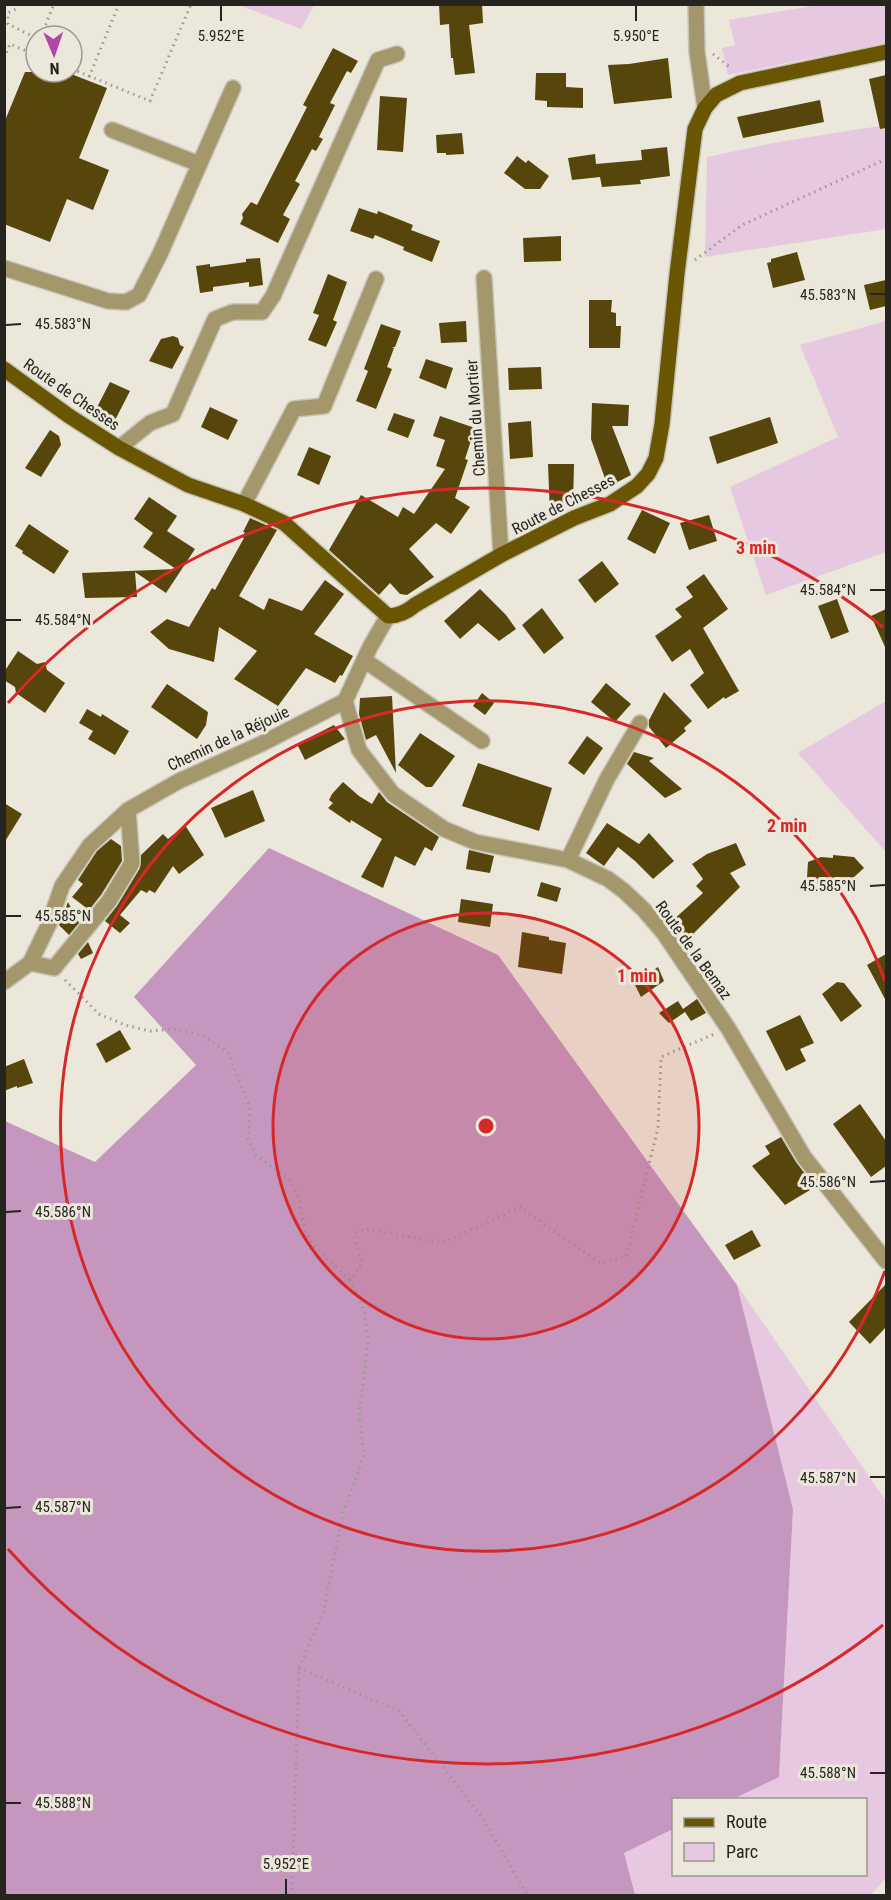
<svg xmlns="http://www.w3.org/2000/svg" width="891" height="1900" font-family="'Roboto Condensed',sans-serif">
<rect width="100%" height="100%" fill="#ebe7da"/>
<!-- green -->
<path fill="#e6c8e1" d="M239 5 314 4V5L301 29Z
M818 5H886V43L728 75 722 48 735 45 729 20Z
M886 125V229L705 257 707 157 778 142Z
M886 321V552L766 595 730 487 838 437 800 345Z
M886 701V852L798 753Z
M737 1285 886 1501V1878L871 1895H635L624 1853 673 1829 674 1874H866V1800L733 1799 779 1777 793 1509Z"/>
<!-- forest -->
<path fill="#c597be" d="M269 848 498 955 737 1285 793 1509 779 1777 733 1799 674 1800 673 1829 624 1853 635 1895H5V1121L95 1162 196 1065 134 997Z"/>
<!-- building -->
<path fill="#56460b" d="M439 4H482L483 23 469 25 475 73 455 75 453 58H451L449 24 440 25Z
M333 48 358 61 351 73 347 71 330 103 335 105 319 137 323 139 316 151 312 149 295 181 300 184 283 215 290 219 278 243 240 224 243 218 242 214 251 202 257 205 307 107 303 105Z
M668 58 672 98 614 104 608 65 629 64Z
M25 72H66L107 88 79 158 109 170 93 210 67 199 50 242 4 224V123Z
M536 73H566V87L583 88V108L547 107V101L535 100Z
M886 75V128L880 129 869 79Z
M380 96 407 98 403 152 377 150Z
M820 100 824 122 743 138 737 117Z
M462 133 464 154 446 155V153H437L436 135Z
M667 147 670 176 640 180 641 184 602 187 600 177 572 180 568 158 595 154 596 164 642 160 641 150Z
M517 156 526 163 528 160 549 176 540 189H525L504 173Z
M359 208 377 214 378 211 413 225 411 230 440 241 432 262 403 250 404 247 375 235 373 239 350 231Z
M561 236V261L524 262 523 238Z
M797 252 805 280 773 288 767 263 771 262V259Z
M260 258 263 285 249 287V282L213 287V291L200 293 196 266 210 264V267L246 262V259Z
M328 274 347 282 333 320 337 322 326 347 308 340 319 315 313 313Z
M886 280V306L870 310 864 285Z
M589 300H612L611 312 616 313V326H621L620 348H589Z
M466 321 467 342 441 343 439 323Z
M381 324 401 331 395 347H392L394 348 387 367 392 369 376 409 356 401 368 371 364 369Z
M173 336 178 338 180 345 184 347 172 369 149 361 161 339Z
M426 359 453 368 446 389 419 378Z
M541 367 542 389 509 390 508 368Z
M110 382 130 391 111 428 92 417Z
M592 403 629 405 628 426H612L631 475 608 487 591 439Z
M210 407 238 420 228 440 201 427Z
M394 413 415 420 408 438 387 430Z
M440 416 475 428 465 459 468 460 455 498 470 507 451 534 436 523 409 549 434 577 407 595 400 594 390 583 379 595 329 550 361 495 398 517 403 507 414 514 445 469 436 466 445 440 433 436Z
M770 417 778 443 717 464 709 437Z
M531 421 533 457 510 459 508 423Z
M50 430 59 436 61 445 41 477 25 468Z
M309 447 331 456 319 485 297 475Z
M548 464H574L573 504 550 515Z
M149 497 177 516 167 531 195 549 166 593 135 572 137 597 85 598 82 573 176 569 143 547 153 533 134 519Z
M642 510 670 523 655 554 627 539Z
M709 515 717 541 689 550 680 523Z
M250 518 277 530 239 596 264 610 269 598 302 611 325 580 344 594 314 634 353 656 342 676 340 675 335 683 306 668 278 706 234 679 257 651 219 627 214 662 169 649 150 632 167 619 189 627 212 588 215 590 244 538 242 537 245 532H243Z
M29 524 69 551 54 574 22 553 23 551 15 546Z
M602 561 619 584 595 603 578 580Z
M704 574 728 609 703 628 739 691 725 699 724 697 708 709 690 685 704 673 690 649 672 662 655 636 682 617 675 609 693 597 686 587Z
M480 589 506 615 516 629 499 641 478 623 460 639 444 621Z
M837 599 849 632 831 639 818 606Z
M542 608 564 638 544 654 522 625Z
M886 609V649L871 616Z
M18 651 37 664 45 662 47 670 65 683 45 713 16 693 15 687 4 680V672Z
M606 683 631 704 615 722 591 702Z
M167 684 208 712 206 725 197 739 151 707Z
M664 692 692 721 684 728 686 731 666 748 649 727V720Z
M482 693 494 703 485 715 473 706Z
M392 696 396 773 376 735 366 740 359 714 360 698Z
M87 709 101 717 102 714 129 731 115 755 88 739 93 731 79 723Z
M334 725 345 739 305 760 297 744Z
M420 733 455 756 432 787H426L398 765Z
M587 736 603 748 584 775 568 763Z
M634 752 654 758 649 761 682 789 665 798 627 764Z
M478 763 552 788 539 831 462 806Z
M343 782 359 796 372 804 379 792 387 802 439 837 432 851 425 847 415 866 395 856 383 888 361 877 382 839 351 820 350 823 328 808 333 803 329 800 332 794Z
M253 790 265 821 225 838 211 808Z
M4 803 22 814 4 843Z
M607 823 639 844 649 833 674 861 653 879 635 861 618 847 604 866 586 853Z
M185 825 204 855 179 874 173 866 155 893 149 890 147 893 141 890 120 915 130 923 120 933 105 921 117 906 140 868 141 855 163 834 168 839Z
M111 839 121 846 122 861 101 895 89 910 72 897 83 884 78 880 97 851Z
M736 843 746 865 730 873 740 887 688 939 672 921 703 893 696 886 703 879 692 864 707 854Z
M469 850 494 856 490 873 466 869Z
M833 855 854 857 864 868 853 878 836 877 835 879H832L831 885 817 884 818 879 807 878 808 862 821 857 833 858Z
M541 882 561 888 557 902 537 896Z
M461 899 493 904 490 927 458 922Z
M68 902 79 923 69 935 59 925Z
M522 932 549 937V940L566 943 562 974 518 967Z
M88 942 93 953 81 959 78 954Z
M886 954V1001L867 965Z
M658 967 664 981 641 997 634 983Z
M837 982 844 983 862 1006 841 1022 822 994Z
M697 999 706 1013 691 1021 685 1012 669 1023 659 1013 678 1001 683 1009Z
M800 1015 814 1043 800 1049 806 1061 786 1071 766 1031Z
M120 1030 131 1049 106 1063 96 1044Z
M24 1059 33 1083 17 1088V1086L4 1091V1067Z
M860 1104 886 1141V1166L871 1177 833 1124Z
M781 1137 796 1162 815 1187 785 1205 752 1166 770 1154 765 1146Z
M752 1230 761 1246 734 1260 725 1245Z
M886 1284V1327L870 1344 849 1322Z"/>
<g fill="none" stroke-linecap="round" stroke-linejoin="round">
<defs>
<path id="minor" d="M696 4 697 52 705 108
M112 130 199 164
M4 268 108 301 126 302 139 295 160 254 233 88
M484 278 501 555
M119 448 150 423 173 414 215 319 233 312H262L273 296 378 60 397 54
M244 504 294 409 324 406 376 279
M388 616 370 647 345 701 359 750 393 794 444 829 475 842 568 860 608 879 624 891 644 910 663 932 728 1028 804 1157 886 1261
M364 660 482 741
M568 860 607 779 640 723
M30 963 54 968 109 901 132 863 128 810
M4 982 30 963 49 924 62 886 90 845 128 810 179 781 261 744 345 701"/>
<path id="major" d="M4 369 69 416 119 448 188 485 244 504 284 523 388 616C398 616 407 612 415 605L501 555 574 518 610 504 637 486 648 474 656 458 662 424 677 274 695 129 705 108 716 95 740 83 886 52"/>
</defs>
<!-- minor casing -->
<use href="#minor" stroke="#c7c4b8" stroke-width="18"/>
<!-- major casing -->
<use href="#major" stroke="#c7c4b8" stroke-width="18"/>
<!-- path -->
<path stroke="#9b988e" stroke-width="3" stroke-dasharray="1.5 4.5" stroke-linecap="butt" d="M18 4 16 9 8 13V24L36 38
M41 36 54 4
M713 54 731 68
M4 58 10 44 36 55
M72 69 150 101 191 4
M89 77 119 4
M695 260 742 225 886 159
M65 980 99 1014 125 1025 150 1031 177 1029 203 1036 228 1052 250 1108 248 1139 256 1155 289 1179 298 1195 305 1231 313 1245 350 1280
M299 1668 399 1711 484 1820 528 1896
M292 1896 299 1668 323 1613 343 1513 364 1456 359 1414 368 1343 364 1310 350 1280 362 1264 354 1234 365 1229 443 1243 520 1207 600 1263 626 1257 658 1128 661 1057 714 1034"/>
<!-- minor -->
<use href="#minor" stroke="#a4976c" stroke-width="15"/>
<!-- major -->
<use href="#major" stroke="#695502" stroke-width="15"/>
</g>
<!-- ticks -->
<path fill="none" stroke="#25241f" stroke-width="2" d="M221 6V21M636 6V21M870 294H885M6 325 21 324M870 590H885M6 620H21M870 886 885 885M6 916H21M870 1182 885 1181M6 1212 21 1211M870 1477H885M6 1508 21 1507M870 1773H885M6 1803H21M286 1879V1894"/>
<!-- distance rings -->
<circle cx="486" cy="1126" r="213" fill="#d62828" fill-opacity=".12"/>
<g fill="none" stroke="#d62828" stroke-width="3">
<circle cx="486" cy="1126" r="213"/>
<path d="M885 1271A425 425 0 1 1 885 981"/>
<path d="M883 1625A638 638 0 0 1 8 1549M8 703A638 638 0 0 1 883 627"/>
</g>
<g text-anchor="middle" stroke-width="6" stroke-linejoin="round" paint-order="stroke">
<!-- street labels -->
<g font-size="16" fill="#25241f" stroke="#ebe7da">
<text transform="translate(72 394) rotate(35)" y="6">Route de Chesses</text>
<text transform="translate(475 418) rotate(-94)" y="6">Chemin du Mortier</text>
<text transform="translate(563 504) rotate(-27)" y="6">Route de Chesses</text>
<text transform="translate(228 738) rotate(-25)" y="6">Chemin de la Réjouie</text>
<text transform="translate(694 950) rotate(54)" y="6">Route de la Bemaz</text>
</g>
</g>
<g font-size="15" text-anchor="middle" fill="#25241f" stroke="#ebe7da" stroke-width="6" stroke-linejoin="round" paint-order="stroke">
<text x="221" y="41">5.952°E</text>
<text x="636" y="41">5.950°E</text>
<text x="828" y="300">45.583°N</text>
<text x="63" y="329">45.583°N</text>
<text x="828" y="595">45.584°N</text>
<text x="63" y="625">45.584°N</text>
<text x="828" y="891">45.585°N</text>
<text x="63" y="921">45.585°N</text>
<text x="828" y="1187">45.586°N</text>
<text x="63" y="1217">45.586°N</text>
<text x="828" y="1483">45.587°N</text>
<text x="63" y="1512">45.587°N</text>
<text x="828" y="1778">45.588°N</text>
<text x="63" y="1808">45.588°N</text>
<text x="286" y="1869">5.952°E</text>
</g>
<circle cx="486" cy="1126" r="9" fill="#d62828" stroke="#ebe7da" stroke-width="3"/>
<g font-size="18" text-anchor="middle" font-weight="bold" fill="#d62828" stroke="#ebe7da" stroke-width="6" stroke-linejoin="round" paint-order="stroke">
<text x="756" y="554">3 min</text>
<text x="787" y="832">2 min</text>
<text x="637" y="982">1 min</text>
</g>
<!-- border -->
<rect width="891" height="1900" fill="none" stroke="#25241f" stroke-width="12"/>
<!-- legend -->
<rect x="672" y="1798" width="195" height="78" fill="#ebe7da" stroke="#9c998f" stroke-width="1.5"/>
<rect x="684" y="1818" width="30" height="9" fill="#695502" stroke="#9c998f" stroke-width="1.5"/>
<text x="726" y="1828" font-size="18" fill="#25241f">Route</text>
<rect x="684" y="1843" width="30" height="18" fill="#e6c8e1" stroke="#9c998f" stroke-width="1.5"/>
<text x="726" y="1858" font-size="18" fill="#25241f">Parc</text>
<!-- north arrow -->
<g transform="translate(54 54) rotate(178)"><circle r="28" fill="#ebe7da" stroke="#9c998f" stroke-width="1.5"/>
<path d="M0-4.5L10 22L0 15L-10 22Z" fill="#b046a7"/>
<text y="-9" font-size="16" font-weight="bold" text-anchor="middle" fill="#25241f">N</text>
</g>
</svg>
